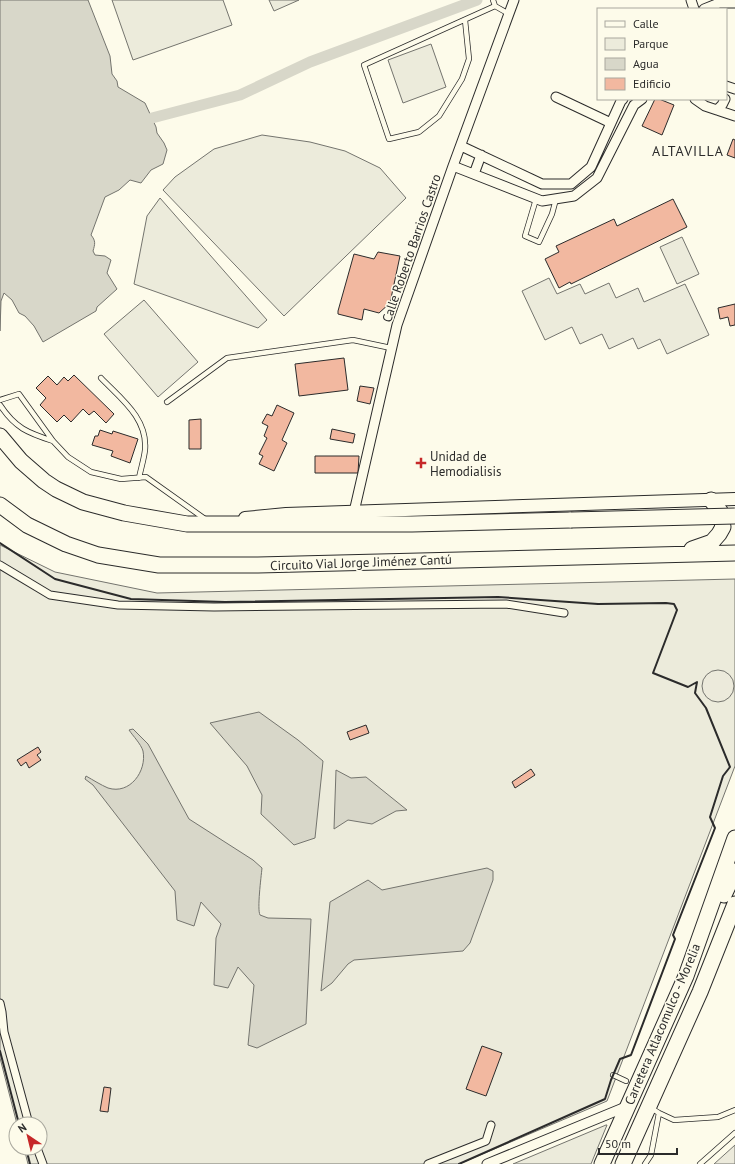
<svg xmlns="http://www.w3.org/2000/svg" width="735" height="1164" font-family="'PT Sans',sans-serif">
<rect width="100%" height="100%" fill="#fdfbea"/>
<!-- green -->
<path fill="#ecebdb" stroke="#74746e" d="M112 0H223L232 25 133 60Z
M269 0H299L274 11Z
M431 44 446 87 403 103 388 60Z
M262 135 310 142 345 151 380 168 406 198 284 316 163 190 175 177 214 149Z
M160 198 267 320 258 328 134 284 147 216Z
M682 237 699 274 677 284 660 247Z
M549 278 557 294 580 284 585 294 609 283 616 298 638 288 644 302 685 284 709 335 667 354 660 339 638 349 633 338 609 349 602 334 580 344 572 327 545 340 522 291Z
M144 300 198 362 158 397 104 334Z
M0 545 55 572 157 593 735 579V766L607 1101 459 1164H28L24 1148H40V1124H17L0 1058Z
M607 1125 591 1164H513L606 1125Z"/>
<!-- parking -->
<path fill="#eceadb" stroke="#74746e" d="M702 686a16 16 0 1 1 32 0a16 16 0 1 1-32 0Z
M735 1145V1164H714Z"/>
<!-- water -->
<path fill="#d8d7c9" stroke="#74746e" d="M0 0H88L110 56 112 74 117 81 118 87 145 103 156 127 157 133 164 143 167 150 163 164 151 170 141 183 130 180 119 190 105 197 91 235C96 241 95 244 93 251L95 255 105 256 111 260 107 273 117 289 97 307 96 311 43 342 34 326 25 316 19 313 12 300 4 293 1 301 0 331Z
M259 712 298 740 323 761 315 838 294 845 261 814 262 795 247 766 210 723Z
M133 729 148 744 189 819 253 860 262 868C261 878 257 909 260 915L268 918 311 919 306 1024 257 1048 248 1045 254 985 238 967 228 988 214 985 216 938 221 924 201 902 194 926 177 920 175 891 93 785 85 779 86 776C93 780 101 785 108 788 130 795 147 771 143 751 141 744 133 736 129 730Z
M336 770 351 778 366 777 407 810 396 811 372 824 348 820 334 829Z
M487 868 493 871V880L470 943 463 951 354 960 348 964 332 983 321 991 330 902 368 880 382 890Z"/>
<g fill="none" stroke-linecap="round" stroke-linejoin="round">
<!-- canal -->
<path stroke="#d8d7c9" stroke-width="11" d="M152 118 240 95 310 62 477 0"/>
</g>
<!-- building -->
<path fill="#f2b8a0" stroke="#2b2b2b" d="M655 99H659L674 105 662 135 642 126Z
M733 139 735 140V158L727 155Z
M673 199 687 227 571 284 570 282 559 288 545 259 559 252 556 246 614 219 617 226Z
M378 252 400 256 390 303 379 313 364 309 362 320 338 314V311L354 254 374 259Z
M735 304V325L730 326 728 317 720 319 718 308Z
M344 358 348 390 299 396 295 364Z
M74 375 114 414 106 423 94 411 89 415 83 409 71 422 64 415 57 422 40 405 46 398 36 388 48 376 57 385 64 377 68 381Z
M360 386 374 388 370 404 357 401Z
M277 405 294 413 282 440 287 443 274 471 259 464 263 456 259 454 267 438 264 436 268 426 262 423 267 414 272 416Z
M201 419V449H189V420Z
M332 429 355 434 353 443 330 439Z
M100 430 112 434 113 431 138 439 130 463 111 456 113 451 92 445 95 436H98Z
M315 456H359L358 473H315Z
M366 725 369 733 350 740 347 732Z
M38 747 41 752 37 755 41 760 29 768 26 762 21 766 17 760Z
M531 769 535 775 515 788 512 782Z
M482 1046 502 1053 486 1096 466 1089Z
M104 1087 111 1088 108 1112 100 1111Z"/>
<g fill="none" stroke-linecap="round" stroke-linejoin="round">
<defs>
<path id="service" d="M493 0 495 6
M465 20 469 59 462 79 439 116 419 132 389 139 364 65 495 6 509 14
M536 199 525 236 539 242 552 214 556 199
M101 378C120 398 148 418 145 450 144 459 141 468 139 478
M0 400 19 394 53 441 68 457 91 472 121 479 146 477 205 519
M167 402 227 358 353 340 391 348
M0 405C15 428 28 433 53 441
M613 1075 626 1081
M651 1108 659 1113 674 1120 718 1117 735 1110
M645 1164 651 1155 659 1113
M700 1164 735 1133"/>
<path id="pedestrian" d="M0 565 50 595 118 605 214 607 506 604 564 613
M0 1003 2 1012 4 1032 29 1124
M37 1148 43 1164
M428 1164 486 1141 491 1125"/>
<path id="minor" d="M691 0 694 9
M704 9 719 3H735
M726 86 735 89
M556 97 611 123
M695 99 705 106 735 116
M717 110 722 105 725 99
M461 146 542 184H571L591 167 621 101 623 99
M453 166 542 201 574 196 597 178 634 105 642 99
M474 174 481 155
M354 512 397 325 453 166 514 0
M487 1164 628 1106"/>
<path id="tertiary" d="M245 518 286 514 735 499"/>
<path id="primary" d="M0 436 21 461 44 481 56 489 83 502 124 513 187 524H412L571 520
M0 505 27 525 66 544 98 555 159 565H258L735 553
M692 549 712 542 719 534 723 527 720 511 711 500
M724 895 735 871
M602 1164 686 976 735 838
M623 1164 700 992 735 904"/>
</defs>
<!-- service casing -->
<use href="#service" stroke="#2b2b2b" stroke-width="6"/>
<!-- pedestrian casing -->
<use href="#pedestrian" stroke="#2b2b2b" stroke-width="9"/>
<!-- minor casing -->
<use href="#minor" stroke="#2b2b2b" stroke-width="11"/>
<!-- tertiary casing -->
<use href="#tertiary" stroke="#2b2b2b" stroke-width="14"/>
<!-- primary casing -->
<use href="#primary" stroke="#2b2b2b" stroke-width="17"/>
<!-- service -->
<use href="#service" stroke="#fdfbea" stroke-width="4.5"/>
<!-- pedestrian -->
<use href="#pedestrian" stroke="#fdfbea" stroke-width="7"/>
<!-- minor -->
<use href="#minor" stroke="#fdfbea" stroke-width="9"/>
<!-- tertiary -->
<use href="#tertiary" stroke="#fdfbea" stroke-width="12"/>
<!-- primary -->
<use href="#primary" stroke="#fdfbea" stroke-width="15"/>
<defs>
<path id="primary-bridge" d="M571 520 735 516"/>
</defs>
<!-- primary-bridge casing -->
<use href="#primary-bridge" stroke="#2b2b2b" stroke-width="17" stroke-linecap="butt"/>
<!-- primary-bridge -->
<use href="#primary-bridge" stroke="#fdfbea" stroke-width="15"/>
<!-- wall -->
<path stroke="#2b2b2b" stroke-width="2" d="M0 543 55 579 131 599 225 602 498 597 598 604 666 603 674 604 677 610 653 673 688 687 697 682 695 693 706 708 730 767 723 776 710 817 715 828 673 935 675 939 631 1055 620 1059 611 1080 605 1099 459 1164
M0 1051 19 1124
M26 1148 30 1164"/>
</g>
<!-- markers -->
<path fill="#c62828" stroke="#fdfbea" stroke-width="1.5" d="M419 457h4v4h4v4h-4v4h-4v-4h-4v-4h4z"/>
<g text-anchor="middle" stroke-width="3" stroke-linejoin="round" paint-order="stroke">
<!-- street labels -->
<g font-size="13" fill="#2b2b2b" stroke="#fdfbea">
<text transform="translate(411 248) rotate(-71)" y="5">Calle Roberto Barrios Castro</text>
<text transform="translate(361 562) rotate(-2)" y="5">Circuito Vial Jorge Jiménez Cantú</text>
<text transform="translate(662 1024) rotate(-67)" y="5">Carretera Atlacomulco - Morelia</text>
</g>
<!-- poi labels -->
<g font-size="13" fill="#2b2b2b" stroke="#fdfbea" text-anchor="start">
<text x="430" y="461">Unidad de<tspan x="430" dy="15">Hemodialisis</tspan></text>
</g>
<!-- neighbourhood labels -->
<g font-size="14" letter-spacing="1" fill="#2b2b2b" stroke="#fdfbea">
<text x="688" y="156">ALTAVILLA</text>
</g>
</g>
<!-- legend -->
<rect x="597" y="8" width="130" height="92" fill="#fdfbea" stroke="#a9a89e"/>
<rect x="605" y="21" width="20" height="6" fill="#fdfbea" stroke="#a9a89e"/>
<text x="633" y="28" font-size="12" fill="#2b2b2b">Calle</text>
<rect x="605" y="38" width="20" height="12" fill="#ecebdb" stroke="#a9a89e"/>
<text x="633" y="48" font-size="12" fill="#2b2b2b">Parque</text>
<rect x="605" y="58" width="20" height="12" fill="#d8d7c9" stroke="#a9a89e"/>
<text x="633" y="68" font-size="12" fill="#2b2b2b">Agua</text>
<rect x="605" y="78" width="20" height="12" fill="#f2b8a0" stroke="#a9a89e"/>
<text x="633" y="88" font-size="12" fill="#2b2b2b">Edificio</text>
<!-- north arrow -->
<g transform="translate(28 1136) rotate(325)"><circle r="19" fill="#fdfbea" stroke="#a9a89e"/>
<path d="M0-3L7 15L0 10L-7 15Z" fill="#c62828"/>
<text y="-6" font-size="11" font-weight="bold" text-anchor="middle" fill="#2b2b2b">N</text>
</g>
<!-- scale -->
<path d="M599 1148v6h78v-6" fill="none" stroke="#2b2b2b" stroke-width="2"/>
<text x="605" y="1148" font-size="12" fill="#2b2b2b" stroke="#fdfbea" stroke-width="3" paint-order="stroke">50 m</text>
</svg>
